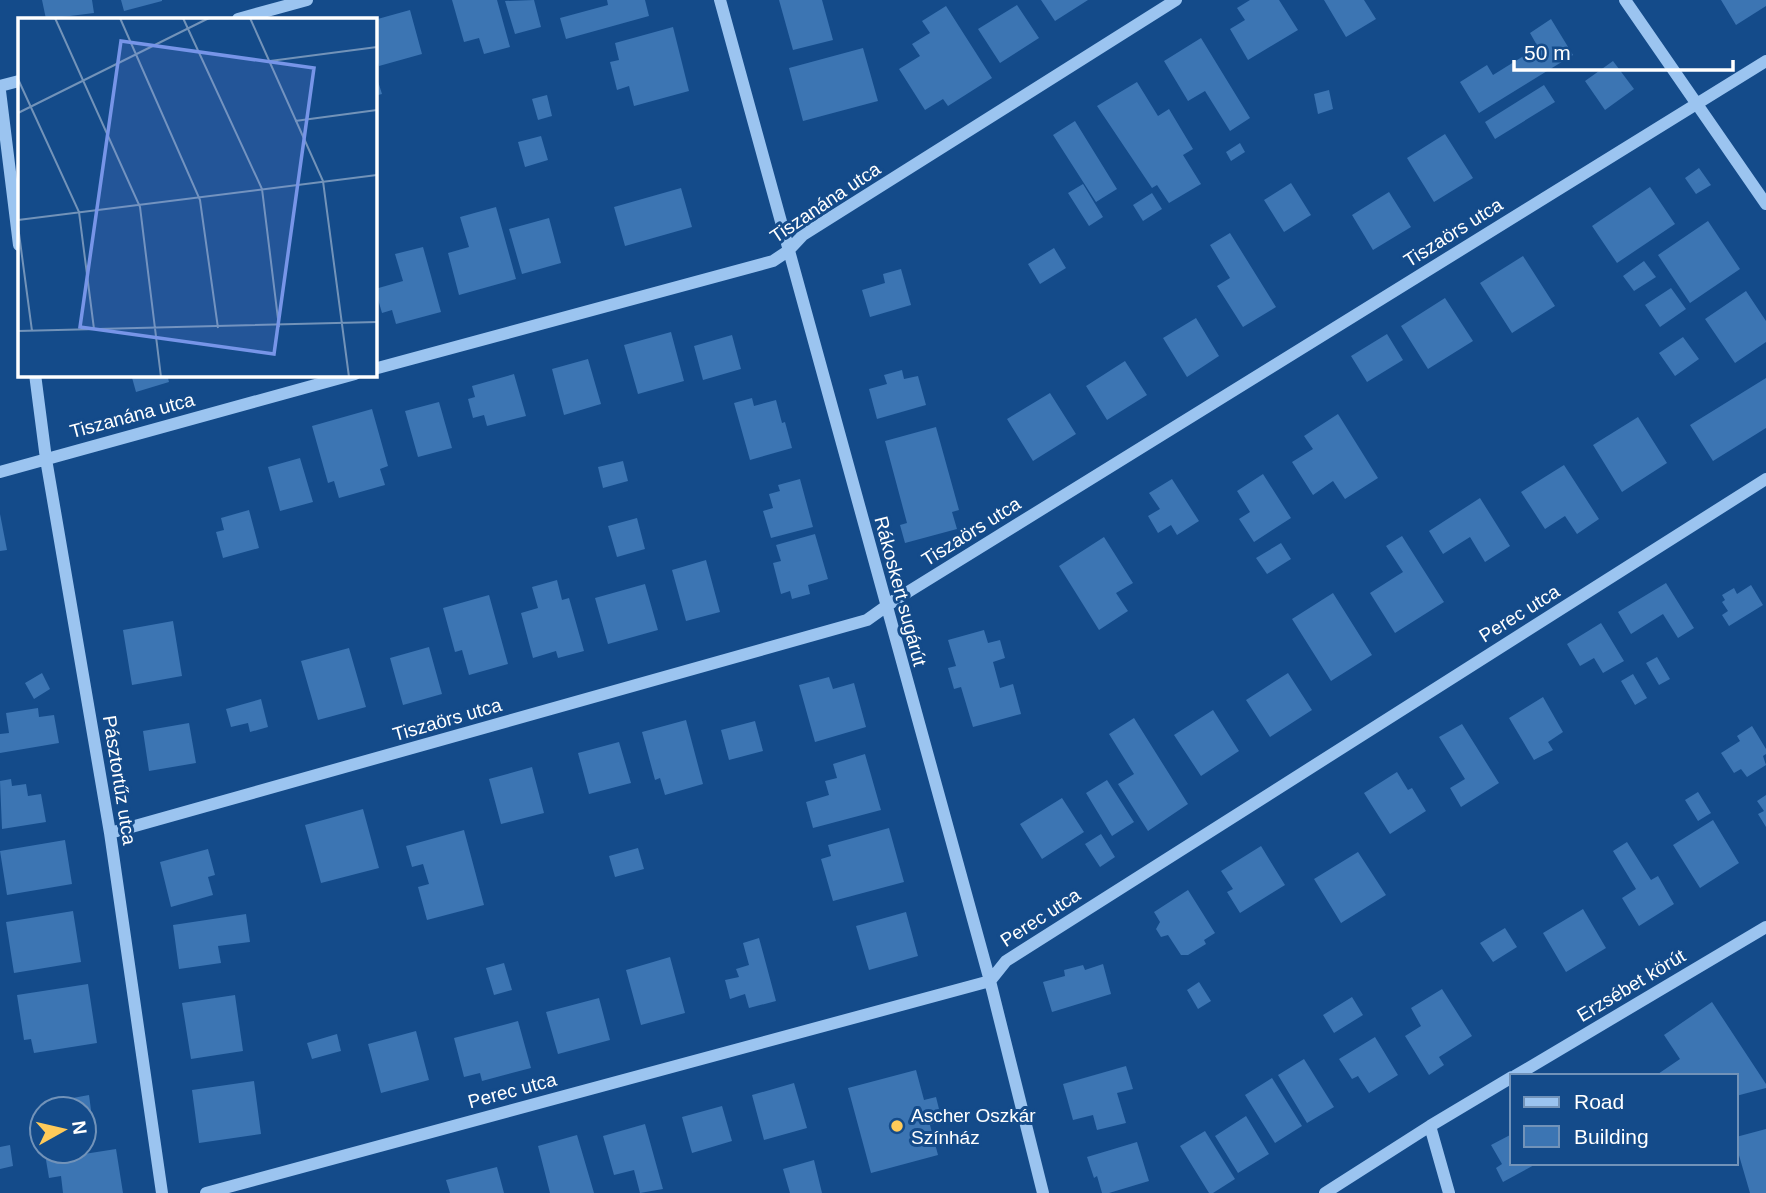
<svg xmlns="http://www.w3.org/2000/svg" width="1766" height="1193" font-family="Helvetica,sans-serif">
<rect width="100%" height="100%" fill="#144b8a"/>
<!-- building -->
<path fill="#3c75b3" d="M42 0H92L94 13 46 19Z
M121 0H162V1L124 11Z
M452 0H497L510 47 484 54 479 38 464 42Z
M534 0 541 27 515 34 505 1Z
M607 0H645L649 16 566 39 560 18 608 5Z
M779 0H822L833 40 793 50Z
M1041 0H1088L1055 21Z
M1250 0H1279L1298 30 1248 60 1230 29 1245 20 1237 8Z
M1324 0H1364L1376 19 1346 37Z
M1721 0H1766V6L1736 25Z
M1017 5 1039 38 1000 63 978 29Z
M946 6 992 78 948 106 943 99 925 110 899 69 920 56 912 44 930 33 922 21Z
M410 10 422 54 379 66 374 50V20Z
M1551 19 1573 55 1479 113 1460 82 1487 65 1493 75 1538 47 1530 33Z
M673 27 689 91 634 106 629 86 617 90 610 62 619 60 615 43Z
M1201 38 1250 118 1230 131 1205 91 1188 101 1164 61Z
M863 48 878 101 803 121 789 68Z
M1613 61 1634 89 1605 110 1585 81Z
M374 69 382 94 374 96Z
M1137 82 1158 116 1169 109 1193 149 1183 155 1201 184 1169 203 1157 185 1152 188 1097 106Z
M1544 85 1555 102 1495 139 1485 122Z
M1329 90 1333 109 1318 114 1314 94Z
M547 95 552 116 538 120 532 99Z
M1075 121 1117 189 1096 202 1053 135Z
M1445 134 1473 178 1434 202 1407 158Z
M541 136 548 160 525 167 518 142Z
M1240 143 1245 152 1231 161 1226 152Z
M1699 168 1711 185 1696 194 1685 178Z
M1291 183 1311 215 1284 232 1264 200Z
M1083 184 1103 217 1089 226 1068 193Z
M1650 187 1675 224 1617 263 1592 226Z
M681 188 692 227 625 246 614 207Z
M1389 192 1411 227 1373 250 1352 215Z
M1152 193 1162 209 1143 221 1133 205Z
M496 207 516 279 459 295 448 253 469 247 460 217Z
M549 218 561 263 522 274 509 229Z
M1708 221 1740 269 1690 303 1658 255Z
M1230 233 1276 307 1243 327 1217 286 1230 278 1210 245Z
M423 247 441 312 396 324 392 310 382 313 375 289 403 281 395 254Z
M1054 248 1066 268 1040 284 1028 264Z
M1523 256 1555 306 1512 333 1480 283Z
M1644 261 1656 277 1634 291 1623 276Z
M901 269 911 305 870 317 862 290 885 283 883 274Z
M1671 288 1686 309 1660 327 1645 305Z
M1746 291 1766 321V342L1735 363 1705 319Z
M1445 298 1473 341 1428 369 1401 326Z
M1196 318 1219 356 1187 377 1163 338Z
M671 332 684 381 638 394 624 345Z
M1387 334 1403 360 1367 382 1351 356Z
M732 335 741 369 703 380 694 346Z
M1683 337 1699 359 1675 376 1659 353Z
M588 359 601 404 564 415 552 369Z
M1125 361 1147 395 1107 420 1086 386Z
M902 370 904 379 918 376 926 405 877 419 869 389 887 384 884 375Z
M131 374H167L169 382 136 392Z
M514 374 526 416 487 426 484 415 473 418 468 399 475 397 472 386Z
M1766 378V428L1713 461 1690 425Z
M1050 393 1076 434 1033 461 1007 419Z
M752 398 754 406 776 400 782 423 785 422 792 448 750 460 734 403Z
M439 402 452 448 418 457 405 411Z
M372 409 388 466 380 469 385 485 339 498 334 481 328 483 312 426Z
M1338 414 1378 478 1345 499 1333 481 1313 495 1292 462 1313 449 1304 436Z
M1638 417 1667 463 1622 492 1593 445Z
M936 427 959 510 952 512 957 529 905 543 900 525 907 523 885 441Z
M300 458 313 502 280 511 268 467Z
M623 461 628 481 603 488 598 467Z
M1564 465 1599 519 1577 534 1565 516 1545 529 1521 492Z
M1263 474 1291 518 1254 542 1239 519 1250 512 1237 491Z
M800 479 813 527 771 538 763 511 773 508 769 494 780 491 778 485Z
M1172 479 1199 521 1177 535 1171 525 1158 533 1148 516 1160 509 1149 493Z
M1480 498 1510 546 1485 562 1470 537 1443 554 1429 531Z
M249 510 259 548 223 558 216 532 224 530 221 518Z
M0 514 7 550 0 551Z
M637 518 645 549 617 557 608 526Z
M815 534 828 579 808 585 810 594 792 599 790 591 781 594 773 563 781 561 776 545Z
M1402 536 1444 602 1395 633 1370 593 1403 572 1386 546Z
M1104 537 1133 583 1116 593 1128 611 1099 630 1059 566Z
M1281 543 1291 559 1267 574 1256 558Z
M706 560 720 612 686 621 672 570Z
M557 580 562 600 569 598 584 651 558 658 556 651 533 658 521 613 538 608 532 587Z
M1666 583 1694 628 1678 638 1663 614 1631 634 1618 612Z
M645 584 658 630 608 644 595 598Z
M1751 585 1763 605 1729 626 1722 615 1728 611 1722 602 1725 600 1722 595 1734 588 1737 594Z
M1333 593 1372 655 1331 681 1292 619Z
M489 595 508 664 469 675 462 650 455 652 443 608Z
M173 621 182 676 132 685 123 630Z
M1601 623 1624 661 1603 673 1594 658 1580 666 1567 644Z
M984 630 988 643 1000 640 1005 658 993 662 1000 688 1013 684 1021 714 973 727 961 687 954 689 948 668 956 666 948 640Z
M429 647 442 694 403 705 390 658Z
M349 648 366 707 318 720 301 661Z
M1657 657 1670 679 1659 685 1646 663Z
M42 673 50 689 34 699 25 683Z
M1288 673 1312 710 1270 737 1246 700Z
M1633 674 1647 698 1635 705 1621 681Z
M829 677 833 689 854 683 866 727 815 742 799 685Z
M1543 697 1563 732 1548 742 1553 750 1534 760 1509 718Z
M261 699 268 727 250 732 248 723 231 727 226 709Z
M38 708 39 717 54 715 59 743 0 753V734L9 733 6 713Z
M1213 710 1239 751 1201 776 1174 735Z
M1134 718 1188 804 1148 831 1118 784 1134 774 1109 734Z
M686 720 703 784 665 795 660 778 655 780 642 732Z
M755 721 763 751 729 760 721 730Z
M189 723 196 763 149 771 143 731Z
M1462 724 1499 783 1461 807 1450 788 1465 779 1439 737Z
M1752 726 1766 749V754L1763 756 1766 765 1747 777 1741 769 1734 773 1721 753 1740 741 1737 736Z
M619 742 631 783 589 794 578 753Z
M865 754 881 810 813 828 806 802 829 795 825 781 837 778 833 764Z
M532 767 544 813 501 824 489 779Z
M1397 772 1408 790 1412 788 1426 811 1390 834 1364 793Z
M11 779 12 786 26 784 28 796 41 794 46 822 2 829 0 781Z
M1107 780 1134 822 1112 836 1086 793Z
M1698 792 1711 813 1698 821 1685 800Z
M1766 795V827L1758 814 1764 811 1757 801Z
M1062 798 1084 832 1042 859 1020 824Z
M363 809 379 868 321 883 305 825Z
M1713 820 1739 863 1700 888 1673 845Z
M889 828 904 882 833 901 821 859 831 856 828 845Z
M464 830 484 905 427 920 418 887 429 884 423 864 412 867 406 846Z
M1101 834 1115 857 1100 867 1085 844Z
M65 840 72 884 7 895 0 851Z
M1627 842 1651 880 1658 876 1674 904 1639 926 1622 898 1636 889 1613 851Z
M1261 846 1285 885 1240 913 1227 892 1233 889 1221 871Z
M638 848 644 869 615 877 609 856Z
M208 849 215 875 208 877 213 895 171 907 160 862Z
M1358 852 1386 895 1341 923 1314 879Z
M1188 890 1215 933 1204 940 1206 944 1188 955H1181L1168 935 1161 937 1156 929 1160 922 1154 912Z
M1583 909 1606 948 1566 972 1543 933Z
M73 911 81 962 14 973 6 922Z
M906 912 918 956 869 970 856 926Z
M246 914 250 942 218 946 221 963 179 969 173 925Z
M1505 928 1517 947 1493 962 1480 943Z
M759 938 776 1001 749 1008 745 994 730 999 725 980 739 977 736 969 749 965 743 943Z
M670 957 685 1013 641 1025 626 970Z
M504 963 512 990 494 995 486 968Z
M1103 964 1111 994 1052 1012 1043 982 1065 976 1064 970 1083 965 1085 970Z
M1199 982 1211 1001 1198 1009 1187 990Z
M88 984 97 1043 34 1053 31 1039 24 1040 17 995Z
M1442 989 1472 1036 1439 1057 1444 1065 1429 1075 1405 1036 1421 1026 1411 1008Z
M235 995 243 1051 191 1059 182 1003Z
M1352 997 1363 1015 1334 1033 1323 1015Z
M599 998 610 1040 558 1054 546 1012Z
M1712 1002 1766 1084V1088L1736 1096V1076H1655L1680 1059 1664 1035Z
M518 1021 531 1068 482 1081 480 1073 464 1077 454 1038Z
M416 1031 429 1080 381 1093 368 1044Z
M337 1034 341 1051 312 1059 307 1043Z
M1375 1037 1398 1075 1369 1093 1358 1076 1352 1079 1339 1059Z
M1304 1059 1334 1107 1307 1123 1278 1075Z
M1126 1066 1133 1089 1117 1093 1126 1123 1097 1130 1093 1115 1073 1120 1063 1084Z
M916 1070 924 1100 936 1097 942 1121 930 1125 938 1155 871 1173 848 1088Z
M1272 1078 1302 1126 1275 1143 1245 1095Z
M254 1081 261 1134 199 1143 192 1090Z
M794 1083 807 1128 764 1140 752 1095Z
M89 1095 93 1125 84 1126V1109H63L62 1100Z
M722 1106 732 1141 692 1153 682 1117Z
M1246 1116 1269 1154 1238 1173 1215 1136Z
M645 1124 663 1189 640 1193 634 1170 614 1175 603 1136Z
M1766 1129V1193H1750L1736 1145V1137Z
M1205 1131 1235 1179 1213 1193H1209L1180 1146Z
M1512 1134V1163H1538L1503 1182 1496 1168 1502 1164 1491 1145Z
M577 1135 594 1193H550L538 1146Z
M1137 1142 1149 1181 1109 1193H1102L1097 1176 1094 1178 1087 1157Z
M10 1145 13 1166 0 1169V1147Z
M116 1149 123 1193H63L61 1176 49 1178 46 1160Z
M814 1160 822 1193H790L783 1169Z
M497 1167 504 1193H450L446 1180Z"/>
<g fill="none" stroke-linecap="round" stroke-linejoin="round">
<!-- minor -->
<path stroke="#9bc4f0" stroke-width="12" d="M720 0 990 981 1043 1193
M1625 0 1766 204
M238 19 307 0
M0 86 19 81
M0 91 19 245
M374 369 773 261 788 251 803 235 1176 0
M35 374 46 459 110 833 162 1193
M0 472 355 374
M110 833 867 620 895 600 1766 61
M1515 1076 1766 927
M1430 1126 1449 1193
M206 1193 990 981 1006 961 1766 479
M1325 1193 1430 1126 1512 1077"/>
</g>
<!-- markers -->
<circle fill="#ffca59" stroke="#144b8a" stroke-width="2.5" cx="897" cy="1126" r="7"/>
<g text-anchor="middle" stroke-width="6" stroke-linejoin="round" paint-order="stroke">
<!-- street labels -->
<g font-size="19" fill="#fff" stroke="#144b8a">
<text transform="translate(825 202) rotate(-34)" y="7">Tiszanána utca</text>
<text transform="translate(1453 232) rotate(-32)" y="7">Tiszaörs utca</text>
<text transform="translate(132 415) rotate(-15)" y="7">Tiszanána utca</text>
<text transform="translate(971 531) rotate(-32)" y="7">Tiszaörs utca</text>
<text transform="translate(901 591) rotate(75)" y="7">Rákoskert sugárút</text>
<text transform="translate(1519 613) rotate(-32)" y="7">Perec utca</text>
<text transform="translate(447 719) rotate(-16)" y="7">Tiszaörs utca</text>
<text transform="translate(120 780) rotate(81)" y="7">Pásztortűz utca</text>
<text transform="translate(1040 917) rotate(-33)" y="7">Perec utca</text>
<text transform="translate(1631 985) rotate(-31)" y="7">Erzsébet körút</text>
<text transform="translate(512 1090) rotate(-15)" y="7">Perec utca</text>
</g>
<!-- poi labels -->
<g font-size="19" fill="#fff" stroke="#144b8a" text-anchor="start">
<text x="911" y="1122">Ascher Oszkár<tspan x="911" dy="22">Színház</tspan></text>
</g>
</g>
<!-- overview -->
<g transform="translate(18 18)">
<rect width="359" height="359" fill="#144b8a"/>
<path fill="none" stroke="#7293b9" stroke-width="2" d="M37 0 122 189 143 359M102 0 182 182 200 310M165 0 244 171 261 309M232 0 305 163 331 359M252 43 359 29M0 61 61 194 76 311M0 95 191 0M277 103 359 92M0 202 359 157M0 208 14 313M0 313 359 304"/>
<path fill="#7795e8" fill-opacity="0.15" stroke="#7795e8" stroke-width="3.5" d="M103 23 296 50 256 336 62 309Z"/>
<rect width="359" height="359" fill="none" stroke="#fff" stroke-width="3.5"/>
</g>
<!-- legend -->
<rect x="1510" y="1074" width="228" height="91" fill="#144b8a" stroke="#7293b9" stroke-width="2"/>
<rect x="1524" y="1097" width="35" height="10" fill="#9bc4f0" stroke="#7293b9" stroke-width="2"/>
<text x="1574" y="1109" font-size="21" fill="#ffffff">Road</text>
<rect x="1524" y="1126" width="35" height="21" fill="#3c75b3" stroke="#7293b9" stroke-width="2"/>
<text x="1574" y="1144" font-size="21" fill="#ffffff">Building</text>
<!-- north arrow -->
<g transform="translate(63 1130) rotate(82)"><circle r="33" fill="#144b8a" stroke="#7293b9" stroke-width="2"/>
<path d="M0-5L12 26L0 18L-12 26Z" fill="#ffca59"/>
<text y="-10" font-size="19" font-weight="bold" text-anchor="middle" fill="#ffffff">N</text>
</g>
<!-- scale -->
<path d="M1514 60v10h219v-10" fill="none" stroke="#ffffff" stroke-width="3.5"/>
<text x="1524" y="60" font-size="21" fill="#ffffff" stroke="#144b8a" stroke-width="5" paint-order="stroke">50 m</text>
</svg>
